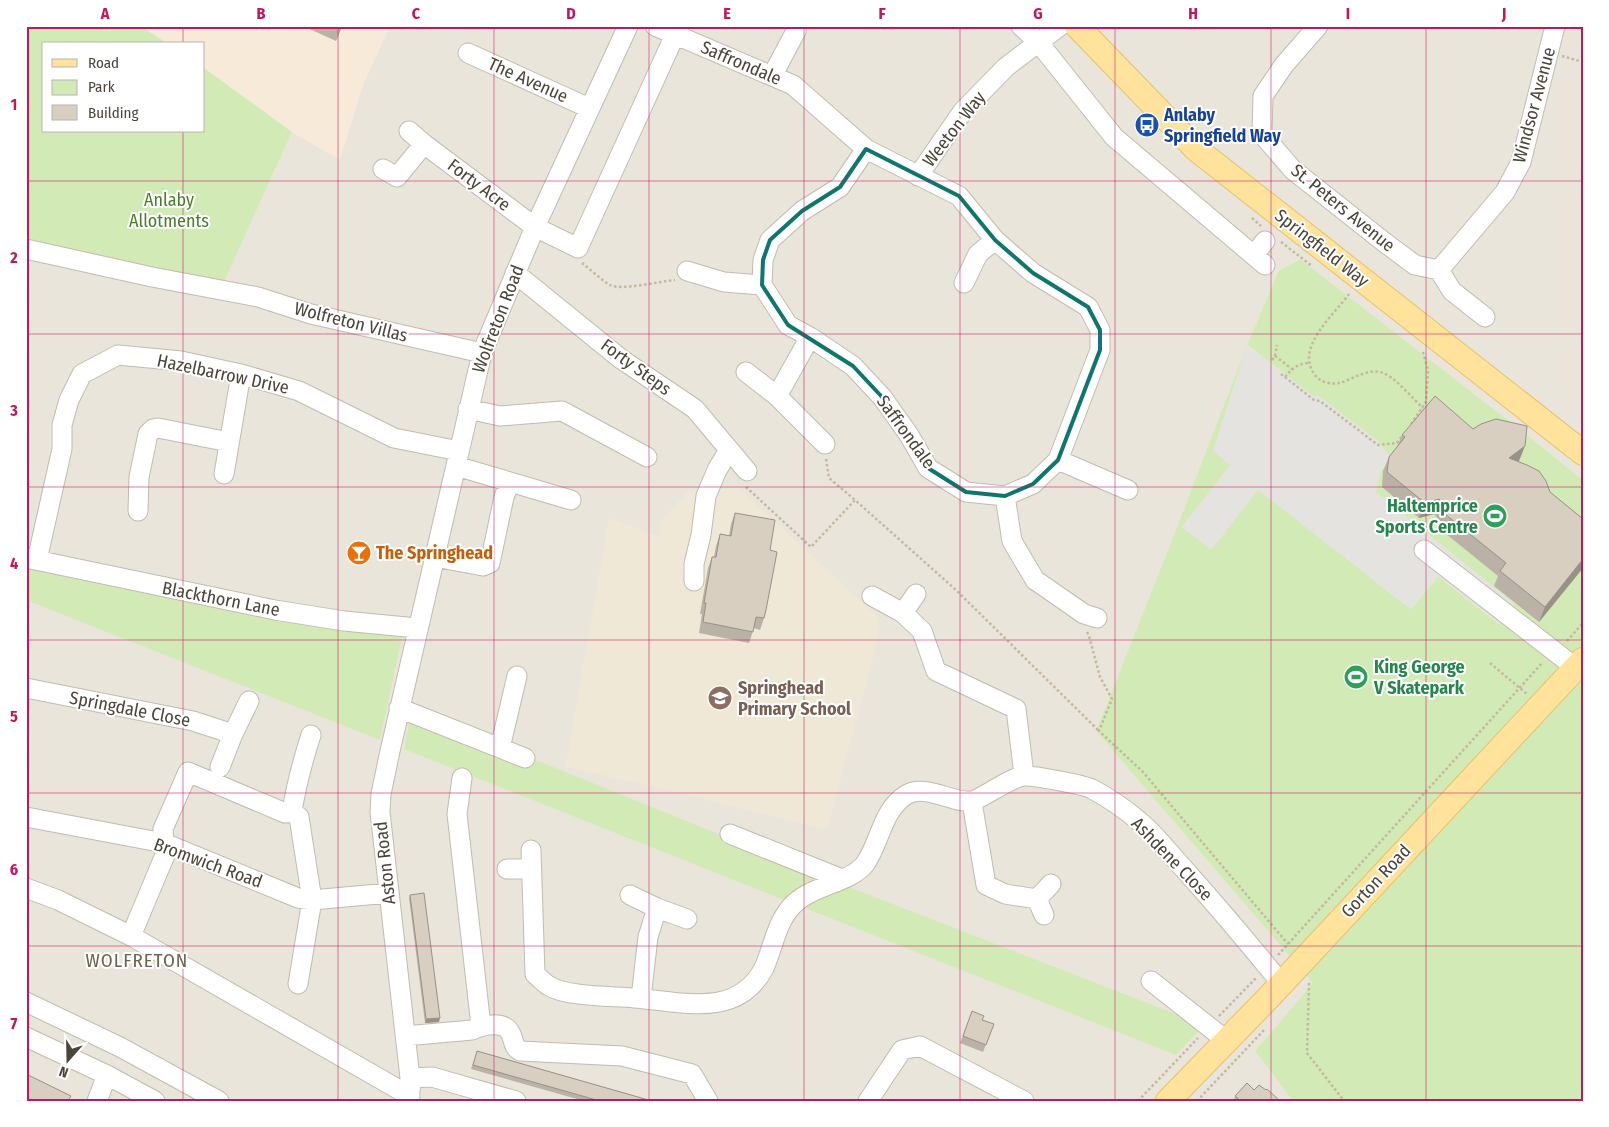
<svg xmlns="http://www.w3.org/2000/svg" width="1609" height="1127" font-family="'Fira Sans Condensed',sans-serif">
<rect width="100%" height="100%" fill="#f6f3ec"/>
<!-- residential -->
<path fill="#eae5da" d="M390 26H1583V480L1527 435 1299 259 1279 270 1247 345 1170 545 1096 731 1314 983 1255 1051 1293 1101H26V260L216 300 292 132 340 159 363 84Z"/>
<!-- commercial -->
<path fill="#f7ead8" d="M141 26H390L363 84 340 160 292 132 204 68V44H168Z"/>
<!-- education -->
<path fill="#efe8d6" d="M738 488 876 615 880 631 827 829 566 766 609 518 654 535H660V523L688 491Z"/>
<!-- green -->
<path fill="#d2eab5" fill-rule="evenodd" d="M26 26H141L168 44H44V131H204V68L292 132 216 300 26 260Z
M1300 259 1527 435 1583 480V1101H1293L1255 1051 1313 983 1096 731 1170 545 1247 345 1279 270ZM1247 345 1313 396H1319L1391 457 1381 470 1375 492 1514 604 1499 624 1438 576 1411 609 1258 489 1211 549 1182 527 1231 465Z
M26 567 273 617 402 637 380 740 26 600Z
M410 719 531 758 822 876 805 883 784 900 404 749Z
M849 887 1204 1025 1176 1055 805 908 821 897Z"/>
<!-- parking -->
<path fill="#e5e3e0" d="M1247 345 1313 396H1319L1377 440 1391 457 1381 470 1376 492 1515 604 1499 624 1438 576 1411 609 1258 490 1211 550 1182 527 1230 465 1213 451Z"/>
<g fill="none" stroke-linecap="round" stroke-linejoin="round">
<defs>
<path id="minor" d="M655 26 793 85 866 149 959 196 995 240 1033 273 1088 307 1100 330V350L1058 460 1033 484 1005 496 966 492 928 468 909 435 882 397 853 366 810 337 788 325 762 285 763 260 770 240 802 211 840 187 866 149
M1021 26 1039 43 1114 137 1265 265
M1318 26 1284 65 1263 96 1262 134 1293 170 1384 242 1415 265 1439 270
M468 53 589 108
M772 76 796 31
M409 131 424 144 535 227 578 248 679 26
M383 169 397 177 424 144
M918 176 963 111 1006 67 1060 26
M26 249 152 277 258 297 311 314 482 353
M1254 255 1265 241
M687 271 724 282 762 285
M515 273 621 359 695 409 747 471
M964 283 978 254 995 240
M1485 317 1452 291 1439 270 1505 192 1521 162 1555 26
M746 372 777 396 825 444
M777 396 810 337
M468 409 500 416 562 411 647 457
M1058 460 1128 490
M456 466 571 500
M224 474 241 374
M1005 496 1012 541 1035 580 1084 614 1097 618
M138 511 139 477 148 434 153 429 158 428 229 442
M1424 550 1576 668
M435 557 483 566 490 563 504 497 510 482
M26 558 275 610 344 621 417 628
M37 560 62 449V425L69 400 82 374 118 355 181 361 241 374 299 391 394 438 459 451
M694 581V564L701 535 706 496 717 470 729 450
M872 596 903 613 922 631 936 671 1016 709 1024 775
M903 613 916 594
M26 688 193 721 233 734
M399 708 525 758
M500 748 517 676
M220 767 233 734 249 701
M462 778 457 814 481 1026
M972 802 986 885 1005 894 1037 899
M292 812 299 817 312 900 298 984
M292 812C296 785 303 760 311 735
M26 817 164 843 298 898 312 900 389 893
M730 834 842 879
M531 850 535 974C540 978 544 983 549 986 567 997 613 996 634 998 680 1001 737 1020 764 968 773 948 776 924 791 907 810 885 849 884 865 864 880 843 882 810 906 795 926 782 957 807 975 800 987 795 1015 775 1026 776 1036 776 1085 785 1092 789 1107 797 1126 810 1139 821 1156 835 1170 854 1185 870 1218 907 1250 945 1281 983
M507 869H531
M26 888 58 900 131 936 410 1096
M630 895 657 908 687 919
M1044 915 1037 899 1051 884
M131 936 165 855 163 829 188 772 285 813 292 812
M1151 981 1227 1041
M641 998 648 937 657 908
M26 1002 120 1047 219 1101
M405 1036 472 1030C483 1025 505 1020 511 1034 514 1041 513 1047 520 1051L622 1056 692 1074 708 1101
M26 1037 107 1075 155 1101
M410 1078 432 1077 516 1101
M97 1101 107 1075
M408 1101 411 1086 410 1078 380 812 381 794 390 751 482 353 535 227 628 26
M868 1101 902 1050 920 1046 1024 1101"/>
<path id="major" d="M1077 26 1196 149 1583 453
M1168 1101 1271 995 1583 660"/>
</defs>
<!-- minor casing -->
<use href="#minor" stroke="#c2bbae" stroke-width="21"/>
<!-- major casing -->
<use href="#major" stroke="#e6c16a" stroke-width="26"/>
<!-- path -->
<path stroke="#c4b79f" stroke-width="2.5" stroke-dasharray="2.5 2.5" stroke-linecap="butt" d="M1562 56 1583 62
M1252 218 1261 226
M1281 242 1312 266
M582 263C591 270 600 279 610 285 621 291 661 281 675 280
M1349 294C1334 315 1294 348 1315 375 1320 382 1331 385 1339 383 1352 380 1369 367 1383 373 1396 378 1412 398 1423 408
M1275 356 1292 369
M1272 360 1275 356 1277 345
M1281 374 1314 400 1320 401 1378 445 1397 443 1402 436
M1285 377C1292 369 1297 364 1308 363
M1411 424 1426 402 1428 370 1423 352
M826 459 829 478 855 500
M746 487 811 547 855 500 956 590 1099 731
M1087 632 1089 636 1100 677 1112 699 1099 731 1143 772 1288 944
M1567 641 1583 623
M1490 663 1527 694
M1278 955 1543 662
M1309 983 1307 1053 1344 1101
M1219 1016 1257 977
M1138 1101 1198 1038
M1197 1101 1264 1030"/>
<!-- minor -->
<use href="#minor" stroke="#fff" stroke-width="19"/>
<!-- major -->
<use href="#major" stroke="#ffe39c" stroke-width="24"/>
</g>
<!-- wall -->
<path fill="#bab2a6" d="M303 26H342L336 41Z
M1473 429 1519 461 1518 462 1550 492 1583 519V568L1539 622 1494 586 1498 576 1440 529 1442 523 1434 514 1419 518 1382 487 1383 471 1389 457 1398 445 1402 435Z
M735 513 770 550 764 618 760 630 754 628 749 643 699 633 702 614H700L708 568 712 557H714L716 546 720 534 729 536 731 524Z
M410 895 439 1022 425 1023 409 898Z
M972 1011 982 1020 994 1024 983 1052 960 1043Z
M477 1051 652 1101H584L471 1069Z
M1254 1090H1266L1279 1101H1234L1235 1096Z"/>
<!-- shaded-wall -->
<path fill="#979187" d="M341 26H342L336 41Z
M1525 446 1519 461 1504 473 1509 458Z
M1439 499 1434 514 1419 518 1425 503Z
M1583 559V568L1539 622 1545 607Z
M440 1018 439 1022 425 1023 426 1019Z"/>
<!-- building -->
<path fill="#d8cfc1" stroke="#979187" d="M1435 396 1473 429 1481 424 1496 419 1527 426 1525 446 1509 458 1527 465 1539 471 1546 481 1550 492 1583 519V559L1545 607 1500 571 1506 563 1445 514 1447 508 1439 499 1425 503 1387 472 1389 457 1405 437 1402 435Z
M735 513 775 520 770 550 777 552 766 610 764 618 756 617 753 632 703 622 706 603H704L712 557H716L720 534 731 536Z
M424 893 440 1018 426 1019 410 895Z
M972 1011 984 1016 982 1020 994 1024 986 1045 963 1036Z
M477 1051 652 1101H600L473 1065Z
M26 1074 71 1096 68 1101 26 1100Z
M1247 1083 1254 1090 1259 1085 1266 1090 1267 1089 1279 1100 1278 1101H1241L1235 1096Z"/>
<!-- marked area -->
<path fill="none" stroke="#0f766e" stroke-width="4" stroke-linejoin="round" d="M866 149 959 196 995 240 1033 273 1088 307 1100 330V350L1058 460 1033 484 1005 496 966 492 928 468 882 397 853 366 788 325 762 285 763 260 770 240 802 211 840 187Z"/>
<!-- grid -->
<path fill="none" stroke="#c2185b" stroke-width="1" stroke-opacity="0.55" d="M183 26V44M338 26V1101M494 26V1101M649 26V1101M804 26V1101M960 26V1101M1115 26V1101M1271 26V1101M1426 26V1101M183 131V1101M26 181H1583M26 334H1583M26 487H1583M26 640H1583M26 793H1583M26 946H1583"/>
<!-- icons -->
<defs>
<symbol id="bus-disc" viewBox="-11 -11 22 22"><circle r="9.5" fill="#1a4fb4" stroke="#fff"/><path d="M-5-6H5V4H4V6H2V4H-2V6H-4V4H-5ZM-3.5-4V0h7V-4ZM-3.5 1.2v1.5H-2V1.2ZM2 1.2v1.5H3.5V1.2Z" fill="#fff"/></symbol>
<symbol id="stadium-disc" viewBox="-11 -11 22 22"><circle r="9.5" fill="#2e9e5b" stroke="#fff"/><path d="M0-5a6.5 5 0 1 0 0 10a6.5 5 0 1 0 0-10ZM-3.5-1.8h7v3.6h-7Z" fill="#fff"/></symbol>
<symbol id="bar-disc" viewBox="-11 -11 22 22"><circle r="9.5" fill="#e8710a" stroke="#fff"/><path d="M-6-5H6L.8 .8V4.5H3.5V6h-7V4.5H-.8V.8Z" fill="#fff"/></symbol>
<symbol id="school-disc" viewBox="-11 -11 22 22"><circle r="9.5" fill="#8d6e63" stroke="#fff"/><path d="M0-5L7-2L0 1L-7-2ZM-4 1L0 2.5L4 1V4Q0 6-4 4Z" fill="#fff"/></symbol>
</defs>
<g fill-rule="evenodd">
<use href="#bus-disc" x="1133" y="111" width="28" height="28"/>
<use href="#stadium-disc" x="1481" y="502" width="28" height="28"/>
<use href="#bar-disc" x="345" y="539" width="28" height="28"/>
<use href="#stadium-disc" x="1342" y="663" width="28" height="28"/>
<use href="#school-disc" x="706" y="684" width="28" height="28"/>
</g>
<g text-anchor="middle" stroke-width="4" stroke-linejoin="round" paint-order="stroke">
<!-- street labels -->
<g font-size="18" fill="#4b4439" stroke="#fff">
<text transform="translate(741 63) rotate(23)" y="6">Saffrondale</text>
<text transform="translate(528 80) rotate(24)" y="6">The Avenue</text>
<text transform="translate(1534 105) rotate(-75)" y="6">Windsor Avenue</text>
<text transform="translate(954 129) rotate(-52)" y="6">Weeton Way</text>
<text transform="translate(479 185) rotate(37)" y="6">Forty Acre</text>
<text transform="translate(1343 208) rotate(39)" y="6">St. Peters Avenue</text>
<text transform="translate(1322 248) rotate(38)" y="6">Springfield Way</text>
<text transform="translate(498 319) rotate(-69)" y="6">Wolfreton Road</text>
<text transform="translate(351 322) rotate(14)" y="6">Wolfreton Villas</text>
<text transform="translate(636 367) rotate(36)" y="6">Forty Steps</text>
<text transform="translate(223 374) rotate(12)" y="6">Hazelbarrow Drive</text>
<text transform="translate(906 432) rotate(54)" y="6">Saffrondale</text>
<text transform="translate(221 599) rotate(11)" y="6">Blackthorn Lane</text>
<text transform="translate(130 709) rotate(11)" y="6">Springdale Close</text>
<text transform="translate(1172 859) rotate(46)" y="6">Ashdene Close</text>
<text transform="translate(208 863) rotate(20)" y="6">Bromwich Road</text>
<text transform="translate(385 863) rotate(-96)" y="6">Aston Road</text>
<text transform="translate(1376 881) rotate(-47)" y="6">Gorton Road</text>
</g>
<!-- transit labels -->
<g font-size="18" font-weight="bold" fill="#164399" stroke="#fff" text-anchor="start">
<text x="1164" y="121">Anlaby<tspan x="1164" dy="21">Springfield Way</tspan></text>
</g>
<!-- park labels -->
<g font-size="18" fill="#4a7f2a" stroke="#fff">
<text x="169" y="206">Anlaby<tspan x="169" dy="21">Allotments</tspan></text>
</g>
<!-- leisure labels -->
<g font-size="18" font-weight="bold" fill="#27864d" stroke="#fff" text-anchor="end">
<text x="1478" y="512">Haltemprice<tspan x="1478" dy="21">Sports Centre</tspan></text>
<text x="1374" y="673" text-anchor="start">King George<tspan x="1374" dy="21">V Skatepark</tspan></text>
</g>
<!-- food labels -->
<g font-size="18" font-weight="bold" fill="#c56008" stroke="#fff" text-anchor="start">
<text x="376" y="559">The Springhead</text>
</g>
<!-- education labels -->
<g font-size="18" font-weight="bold" fill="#785e54" stroke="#fff" text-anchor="start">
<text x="738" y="694">Springhead<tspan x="738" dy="21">Primary School</tspan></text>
</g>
<!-- neighbourhood labels -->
<g font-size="19" letter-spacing="1" fill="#6e6250" stroke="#fff">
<text x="137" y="967">WOLFRETON</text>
</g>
</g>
<!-- border -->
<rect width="1609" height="1127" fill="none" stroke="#ffffff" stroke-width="55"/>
<!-- legend -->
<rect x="42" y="42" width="162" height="90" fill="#ffffff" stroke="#b7b4b0"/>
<rect x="52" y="59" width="25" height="8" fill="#ffe39c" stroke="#b7b4b0"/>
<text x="88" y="68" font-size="15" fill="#4b4439">Road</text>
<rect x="52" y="80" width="25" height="15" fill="#d2eab5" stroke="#b7b4b0"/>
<text x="88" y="92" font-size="15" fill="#4b4439">Park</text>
<rect x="52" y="105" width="25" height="15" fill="#d8cfc1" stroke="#b7b4b0"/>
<text x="88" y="118" font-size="15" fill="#4b4439">Building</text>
<!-- north arrow -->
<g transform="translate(68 1060) rotate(200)" stroke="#ffffff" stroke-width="4" paint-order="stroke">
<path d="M0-4L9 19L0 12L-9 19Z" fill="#4b4439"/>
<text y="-8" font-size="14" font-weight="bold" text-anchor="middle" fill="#4b4439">N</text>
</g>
<rect x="28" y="28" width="1554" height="1072" fill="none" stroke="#c2185b" stroke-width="2"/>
<g font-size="16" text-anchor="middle" font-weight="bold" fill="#c2185b">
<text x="105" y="19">A</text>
<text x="261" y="19">B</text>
<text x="416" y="19">C</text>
<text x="571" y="19">D</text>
<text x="727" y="19">E</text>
<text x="882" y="19">F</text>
<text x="1038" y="19">G</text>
<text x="1193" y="19">H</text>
<text x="1348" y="19">I</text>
<text x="1504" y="19">J</text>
<text x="14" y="110">1</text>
<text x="14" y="263">2</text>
<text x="14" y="416">3</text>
<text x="14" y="569">4</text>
<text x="14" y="722">5</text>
<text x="14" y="875">6</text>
<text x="14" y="1029">7</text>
</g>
</svg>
